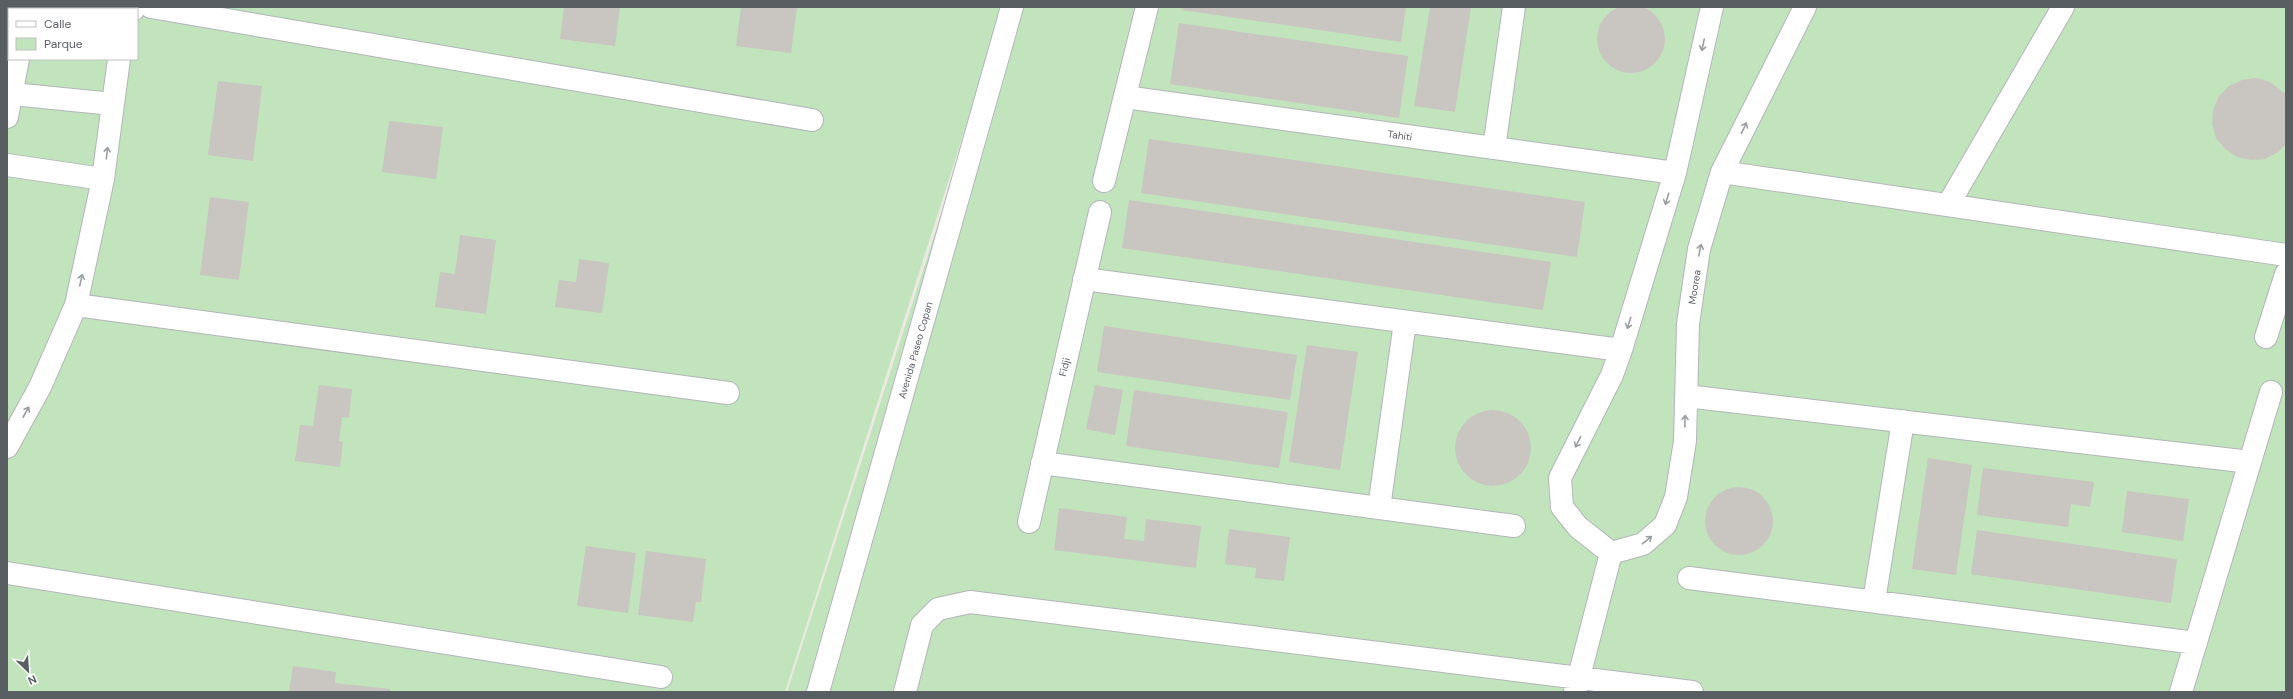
<svg xmlns="http://www.w3.org/2000/svg" width="2293" height="699" font-family="'DM Sans',sans-serif">
<rect width="100%" height="100%" fill="#ece9e1"/>
<!-- green -->
<path fill="#c1e4bd" fill-rule="evenodd" d="M7 7H1004L785 692H7ZM9 9H137V59H9Z
M1008 7H2286V692H787Z"/>
<!-- building -->
<path fill="#c9c5c0" d="M1597 39a34 34 0 1 1 68 0a34 34 0 1 1-68 0Z
M564 7H620L615 46 560 39Z
M741 7H797L791 53 736 46Z
M1183 7H1406L1401 42 1182 10Z
M1430 7H1471L1455 112 1414 106Z
M1179 23 1408 56 1399 118 1170 84Z
M2256 78 2270 82 2286 94V144L2278 152 2265 159 2251 160 2237 157 2225 149 2216 138 2212 124 2213 110 2219 96 2229 86 2242 80Z
M218 81 262 86 253 161 208 155Z
M389 121 443 127 436 179 382 172Z
M1149 139 1585 202 1577 257 1141 193Z
M210 197 249 202 239 280 200 275Z
M1129 200 1551 262 1543 310 1122 248Z
M460 235 496 240 486 314 435 307 440 272 455 274Z
M579 259 609 263 602 313 555 307 559 280 576 282Z
M1104 326 1297 355 1290 400 1097 372Z
M1307 345 1358 352 1340 470 1289 462Z
M319 385 352 389 349 418 342 417 339 441 343 442 340 467 295 461 300 425 313 426Z
M1095 385 1123 390 1115 435 1086 429Z
M1134 390 1288 412 1279 468 1126 446Z
M1455 448a38 38 0 1 1 76 0a38 38 0 1 1-76 0Z
M1928 458 1972 465 1956 575 1912 569Z
M1983 468 2094 482 2090 507 2071 504 2068 527 1977 515Z
M1705 521a34 34 0 1 1 68 0a34 34 0 1 1-68 0Z
M2127 491 2189 499 2183 541 2122 532Z
M1059 508 1127 517 1124 539 1144 541 1146 519 1201 526 1196 568 1054 550Z
M1229 529 1290 537 1284 581 1255 578 1256 568 1225 564Z
M1977 530 2177 559 2171 603 1971 574Z
M586 546 636 553 628 613 577 606Z
M646 551 706 559 701 602H696L693 622 638 615Z
M293 666 336 672 335 683 390 689V692H289Z"/>
<g fill="none" stroke-linecap="round" stroke-linejoin="round">
<defs>
<path id="minor" d="M151 7 812 120
M26 9 27 7
M134 9V7
M12 94 113 104
M1125 97 1675 173
M7 117 18 59
M1494 148 1514 7
M7 165 103 179
M1722 172 2286 255
M1104 181 1147 7
M1948 205 2063 7
M1084 279 1621 350
M76 305 728 393
M2266 337 2286 274
M1686 396 2250 462
M7 447 40 387 76 305 103 179 119 59
M1042 463 1514 526
M1379 508 1405 322
M1029 522 1100 212
M1611 553 1643 544 1665 525 1676 497 1685 441 1688 324 1699 249 1722 172 1805 7
M1611 553 1578 527 1562 507 1560 478 1612 375 1621 350 1675 173 1712 7
M7 573 661 677
M1689 578 2196 643
M1874 601 1903 421
M905 692 922 625 938 609 970 602 1692 692
M1575 692 1611 553
M2181 692 2271 392"/>
<path id="secondary" d="M818 692 1012 7"/>
</defs>
<!-- minor casing -->
<use href="#minor" stroke="#b2b5b8" stroke-width="24"/>
<!-- secondary casing -->
<use href="#secondary" stroke="#b3b7bb" stroke-width="24"/>
<!-- minor -->
<use href="#minor" stroke="#fff" stroke-width="22"/>
<!-- secondary -->
<use href="#secondary" stroke="#fff" stroke-width="22"/>
</g>
<!-- one-way arrows -->
<defs><path id="oneway-shaft" d="M-6 0H5M1.5-3L5.5 0L1.5 3" fill="none" stroke-width="1.6" stroke-linecap="round" stroke-linejoin="round"/></defs>
<g stroke="#9b9ea1">
<use href="#oneway-shaft" transform="translate(1703 45) rotate(102)"/>
<use href="#oneway-shaft" transform="translate(1744 128) rotate(-64)"/>
<use href="#oneway-shaft" transform="translate(107 153) rotate(-83)"/>
<use href="#oneway-shaft" transform="translate(1667 199) rotate(107)"/>
<use href="#oneway-shaft" transform="translate(1700 250) rotate(-78)"/>
<use href="#oneway-shaft" transform="translate(81 280) rotate(-78)"/>
<use href="#oneway-shaft" transform="translate(1629 323) rotate(107)"/>
<use href="#oneway-shaft" transform="translate(26 412) rotate(-61)"/>
<use href="#oneway-shaft" transform="translate(1685 421) rotate(-89)"/>
<use href="#oneway-shaft" transform="translate(1578 442) rotate(117)"/>
<use href="#oneway-shaft" transform="translate(1647 540) rotate(-39)"/>
</g>
<g text-anchor="middle" stroke-width="4" stroke-linejoin="round" paint-order="stroke">
<!-- street labels -->
<g font-size="10" fill="#595e62" stroke="#fff">
<text transform="translate(1400 135) rotate(8)" y="4">Tahiti</text>
<text transform="translate(1694 287) rotate(-81)" y="4">Moorea</text>
<text transform="translate(915 350) rotate(-74)" y="4">Avenida Paseo Copan</text>
<text transform="translate(1064 367) rotate(-77)" y="4">Fidji</text>
</g>
</g>
<!-- border -->
<rect width="2293" height="699" fill="none" stroke="#595e62" stroke-width="16"/>
<!-- legend -->
<rect x="8" y="8" width="130" height="52" fill="#ffffff" stroke="#bdbfc0"/>
<rect x="16" y="21" width="20" height="6" fill="#ffffff" stroke="#bdbfc0"/>
<text x="44" y="28" font-size="12" fill="#595e62">Calle</text>
<rect x="16" y="38" width="20" height="12" fill="#c1e4bd" stroke="#bdbfc0"/>
<text x="44" y="48" font-size="12" fill="#595e62">Parque</text>
<!-- north arrow -->
<g transform="translate(28 671) rotate(155)" stroke="#ffffff" stroke-width="3" paint-order="stroke">
<path d="M0-3L7 15L0 10L-7 15Z" fill="#595e62"/>
<text y="-6" font-size="11" font-weight="bold" text-anchor="middle" fill="#595e62">N</text>
</g>
</svg>
